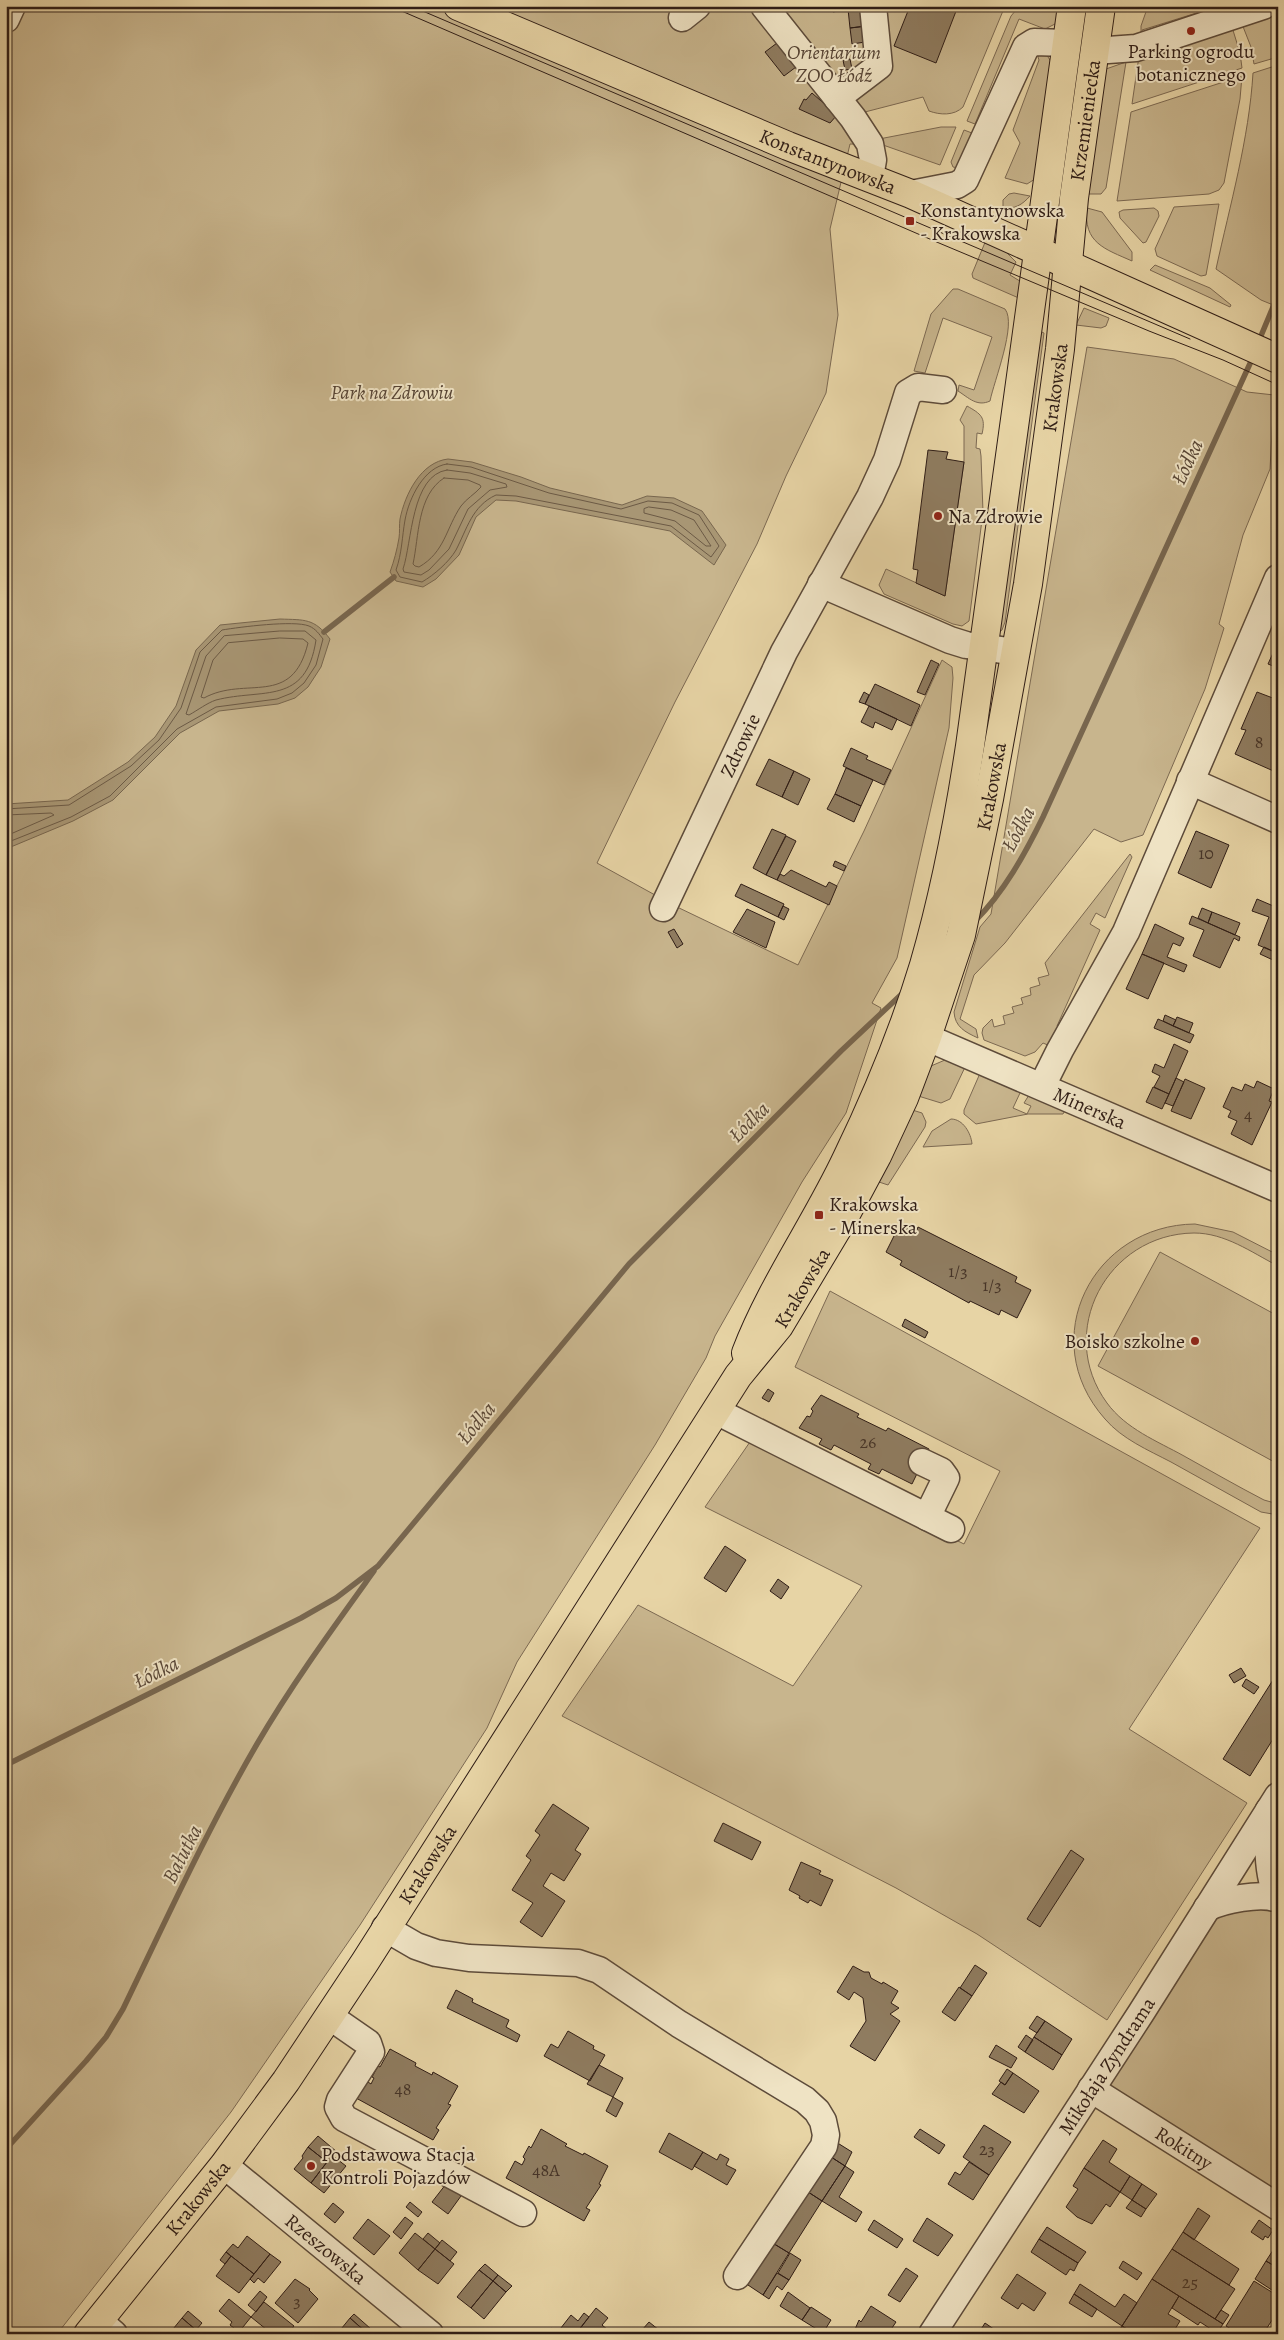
<svg xmlns="http://www.w3.org/2000/svg" width="1284" height="2340" font-family="Alegreya,serif">
<rect width="100%" height="100%" fill="#e7d4a5"/>
<filter id="stains"><feTurbulence type="fractalNoise" baseFrequency=".004" numOctaves="4"/><feColorMatrix values="0 0 0 0 .2 0 0 0 0 .09 0 0 0 0 .02 0 0 0 .5 -.17"/></filter>
<radialGradient id="worn" r=".72"><stop offset=".6" stop-color="#630" stop-opacity="0"/><stop offset="1" stop-color="#630" stop-opacity=".3"/></radialGradient>
<!-- green -->
<path fill="#c8b58d" stroke="#7c6952" d="M6 6H1005L963 107C954 116 940 115 929 111L923 97 861 113 879 139 941 127H956L940 165 883 145 850 144 830 229 838 315 826 393 786 476 757 544 675 702 597 863 675 906 798 965 864 831 942 660 952 667 953 678 949 728 897 958 872 1003 881 1008 846 1113 802 1182 715 1336 706 1358 655 1445 517 1662 487 1728 360 1925 231 2112 57 2334H6Z
M1148 6H1219L1142 30 1144 37 1141 38V26Z
M1059 7 1057 23 1045 29 1019 19 975 124 967 121 1011 16 1016 10Z
M1278 13V57L1254 64 1251 47 1242 24Z
M1232 27 1240 53 1242 68 1132 104 1139 56Z
M1039 54H1046L1052 63 1035 179 1027 184 1005 178 1020 143 1013 130 1039 60 1038 57Z
M1126 62 1106 188 1101 194H1088L1102 78 1106 69Z
M1278 65V307L1261 300 1216 269C1230 205 1249 139 1253 73Z
M1242 76 1240 99 1224 183 1219 190 1209 194 1117 201 1131 112Z
M964 130 972 133 960 163 963 169 953 167 951 162Z
M1014 193 1030 196C1022 205 1015 209 1003 208V200L1009 194Z
M1219 204 1206 275 1201 276 1157 256 1155 249 1174 207Z
M1087 208 1102 212 1132 252V261C1105 249 1083 243 1087 208Z
M1154 208 1158 211 1159 216 1146 242 1143 243 1120 218 1119 212 1123 210Z
M986 240 1002 248 1016 262 1010 275 1023 283 1021 299 973 278 972 274Z
M1155 265 1210 288 1231 305 1230 307 1150 270Z
M953 289H958L1005 309C1017 324 994 381 990 401 977 407 969 398 958 391L959 385 974 390 992 337 943 318 925 373 914 371 931 314Z
M1084 308 1109 318 1106 326 1101 328 1076 325Z
M1037 330 1044 333 1005 622 1002 630 999 632Z
M1087 347 1174 359 1247 392 1274 395 1270 469 1243 535 1219 624 1224 628 1205 689 1143 835 1121 842 1094 829 1005 943 974 975 960 1019 976 1029 978 1038C965 1032 955 1027 954 1012L980 927 991 914Z
M967 406C981 414 986 417 982 434L977 433 976 448 980 449 981 456 983 512 969 621 962 626 953 624 884 594 879 585 886 569 945 596 964 462V426L960 420Z
M1130 854 1132 857 1105 918 1096 913 1090 924 1100 930 1057 1026 1059 1027 1050 1046 1043 1043 1035 1052 1025 1056 984 1040 982 1033 983 1028 992 1019 994 1027 1005 1024 1003 1016 1014 1013 1012 1007 1023 1004 1021 998 1031 995 1030 988 1040 985 1038 978 1049 975 1045 963Z
M945 1060 966 1065 950 1099 941 1103 915 1095 931 1066Z
M981 1071 1018 1087 1020 1093 1013 1108 1027 1114 1031 1106 1024 1103 1029 1095 1068 1105 1063 1114H1028L976 1124 964 1114V1110Z
M909 1109 922 1113 926 1122 925 1127 888 1185 879 1182Z
M951 1119C963 1119 971 1133 972 1144L923 1147 932 1131Z
M1195 1224 1233 1232 1278 1255V1266C1251 1252 1225 1233 1194 1233 1107 1234 1055 1332 1107 1403 1126 1429 1157 1441 1184 1456 1211 1471 1237 1486 1264 1500L1278 1504V1515L1261 1512C1231 1495 1201 1479 1171 1462 1148 1450 1122 1439 1105 1419 1034 1339 1093 1225 1195 1224Z
M1160 1252 1278 1316V1464L1098 1366Z
M830 1291 1260 1528 1129 1729 1247 1803 1107 2020 977 1934 896 1888 562 1716 638 1605 793 1686 862 1586 705 1507 752 1439 964 1544 1000 1471 795 1367Z
M1216 1908H1278V2197L1110 2089 1109 2080Z"/>
<!-- water -->
<path fill="#a89674" stroke="#78664e" d="M448 459 472 462 521 477 550 488 622 505 647 496 674 498 702 511 726 545 714 565 670 531 516 501 496 500 476 517 459 555 436 579 423 587 396 581 390 572C394 561 397 550 399 538 400 532 399 525 400 519 405 494 421 462 448 459Z
M280 619C305 620 314 618 330 639L321 667 308 687 295 698 278 704 219 711 180 733 113 800 73 821 6 849V804L68 800 128 762 155 737 176 706 196 650 220 625Z"/>
<g fill="none" stroke-linecap="round" stroke-linejoin="round">
<!-- shore -->
<path stroke="#6c5a45" stroke-width="1" d="M447 464 471 467 549 493 621 509 648 501 672 503 699 515 719 546 711 557 671 526 516 496 496 495C472 506 467 529 456 550 449 562 434 575 422 582L400 577 396 570C402 553 402 537 405 520 409 498 424 467 447 464Z
M447 470 470 473 506 484 507 487 490 490 468 509 449 549 429 570 421 575 404 572 403 569C412 543 411 475 447 470Z
M444 478 468 480 480 485 481 487C475 494 466 499 461 506 446 528 445 552 419 567L415 566 413 564C419 537 417 495 444 478Z
M649 507 671 510 694 520 711 546H706L675 521 644 513V509Z
M280 631H305L316 640C306 706 263 688 216 700 207 703 198 710 189 715L186 714 206 656 224 636Z
M280 638 303 639 308 643C292 709 246 675 204 698L201 697 213 660 228 643Z
M6 809 69 805 131 766 159 740 181 708 200 652 222 630C240 627 294 620 309 626 316 629 319 634 323 639L316 665 304 683 292 693 277 699 216 707 177 729 110 796 71 817 6 843
M6 815 51 813 54 815 6 836"/>
<!-- stream -->
<path stroke="#78664e" stroke-width="5.5" d="M1258 343 1278 295
M324 632 394 577
M975 921C1004 892 1025 854 1043 817L1253 357
M6 1765 301 1618 336 1598 378 1566 629 1264 841 1051 905 991
M6 2149 86 2061 106 2037 123 2009C166 1920 207 1830 257 1744 292 1684 333 1628 374 1571"/>
</g>
<!-- building -->
<path fill="#8f7c60" stroke="#2f1d16" d="M832 6H865L833 12Z
M910 6H958L936 63 894 46Z
M863 7 866 26 850 28 848 9Z
M867 26 872 41 852 44 850 28Z
M777 43 796 67 784 76 765 52Z
M850 59 852 69 845 70 843 60Z
M812 93 837 115 830 123 799 109 804 99 806 100Z
M928 450 948 452 946 459 964 462 945 596 916 583 918 570 913 569Z
M1278 642V668L1268 664Z
M931 660 939 664 925 695 917 692Z
M875 684 920 705 911 726 865 704Z
M864 692 869 695 865 704 859 702Z
M1257 692 1278 700V773L1235 754 1246 730 1241 729Z
M869 706 897 719 892 730 875 722 873 728 861 722Z
M851 748 868 756 866 759 891 770 884 785 843 766Z
M769 759 794 771 782 797 756 785Z
M846 768 873 780 861 806 835 794Z
M794 771 810 779 798 805 782 797Z
M835 794 861 806 854 822 827 809Z
M772 829 786 835 766 875 753 868Z
M1196 831 1229 845 1211 888 1178 873Z
M786 836 796 841 777 880 766 875Z
M835 861 846 866 844 871 833 866Z
M791 870 826 887 829 882 837 886 829 905 777 880 780 874 784 876Z
M741 884 784 904 778 917 735 896Z
M1257 899 1278 908 1277 953 1258 945 1269 917 1252 911Z
M783 906 789 909 784 920 778 917Z
M1202 908 1212 912 1208 923 1198 918Z
M747 909 775 922 766 948 733 932Z
M1212 912 1240 923 1235 935 1208 923Z
M1192 916 1240 937 1239 941 1234 938 1220 968 1193 956 1204 930 1189 924Z
M1155 924 1184 938 1180 946 1173 943 1167 957 1187 965 1184 972 1142 954Z
M674 929 683 944 677 948 668 932Z
M1264 947 1277 953 1273 960 1260 954Z
M1142 954 1164 963 1148 999 1126 989Z
M1165 1015 1176 1020 1173 1026 1163 1021Z
M1177 1017 1193 1023 1189 1033 1173 1026Z
M1158 1019 1194 1035 1190 1043 1154 1028Z
M1174 1044 1188 1051 1169 1094 1154 1087 1160 1076 1152 1072 1155 1064 1164 1068Z
M1176 1078 1184 1082 1173 1106 1165 1103Z
M1185 1079 1205 1088 1191 1119 1171 1111Z
M1257 1081 1274 1089 1269 1101 1272 1102 1252 1145 1231 1134 1237 1121 1228 1117 1231 1111 1223 1107 1232 1087 1242 1091 1245 1084 1254 1088Z
M1153 1087 1169 1094 1162 1109 1146 1102Z
M900 1224 916 1232 918 1227 1017 1277 1015 1282 1031 1290 1017 1318 1001 1310 999 1315 970 1301 969 1303 900 1265 902 1261 886 1252Z
M905 1319 928 1332 925 1338 902 1326Z
M768 1389 774 1393 769 1402 762 1398Z
M821 1395 859 1414 857 1417 886 1431 888 1428 929 1449 912 1484 882 1469 879 1474 868 1469 871 1464 834 1445 831 1450 819 1444 822 1439 799 1428 807 1416 810 1417 813 1411 811 1409Z
M725 1546 746 1560 726 1592 704 1578Z
M778 1579 789 1587 781 1599 770 1591Z
M1241 1668 1246 1676 1234 1683 1229 1675Z
M1278 1672V1731L1250 1776 1223 1759Z
M1246 1679 1259 1687 1254 1694 1242 1686Z
M553 1804 589 1828 575 1850 581 1854 564 1881 551 1873 543 1886 565 1901 542 1937 520 1922 533 1903 512 1890 531 1860 526 1856 540 1835 535 1831Z
M723 1823 761 1842 752 1860 714 1841Z
M1071 1850 1084 1859 1040 1927 1027 1919Z
M801 1862 821 1871 819 1874 833 1880 821 1906 810 1900 808 1903 799 1898 800 1896 789 1890Z
M975 1965 987 1973 972 1996 960 1988Z
M853 1966 864 1972H869L871 1978 882 1984 883 1982 898 1991 891 2003 899 2008 890 2014 900 2021 875 2061 850 2046 866 2021 863 1998 854 1992 849 2000 837 1992Z
M959 1987 972 1996 955 2021 942 2012Z
M456 1990 473 1999 472 2002 509 2020 506 2027 520 2035 517 2042 447 2008Z
M1037 2016 1045 2021 1037 2033 1029 2028Z
M1045 2021 1072 2039 1062 2055 1034 2037Z
M568 2031 594 2046 593 2049 605 2055 590 2081 544 2056 551 2044 558 2048Z
M1026 2035 1033 2040 1025 2052 1018 2047Z
M1034 2037 1062 2055 1053 2070 1025 2052Z
M996 2045 1017 2058 1011 2068 989 2057Z
M390 2049 416 2063 415 2066 432 2075 433 2072 458 2086 448 2104 451 2105 436 2128 439 2130 433 2140 356 2098 365 2080 371 2084 374 2078 372 2077 378 2066 380 2067Z
M599 2065 623 2078 613 2097 587 2084Z
M1007 2069 1013 2073 1005 2085 999 2081Z
M1013 2073 1039 2091 1024 2113 992 2094 1001 2082 1005 2085Z
M613 2097 623 2103 616 2117 606 2111Z
M984 2125 1011 2142 989 2175 963 2157Z
M541 2129 567 2144 565 2146 583 2155 584 2153 608 2166 599 2184 601 2185 586 2208 590 2210 584 2221 506 2178 515 2161 522 2165 525 2159 523 2157 529 2146 531 2148Z
M920 2129 945 2145 939 2154 914 2137Z
M669 2133 703 2152 692 2170 659 2152Z
M318 2136 337 2152 333 2156 346 2166 324 2193 311 2183 327 2162 308 2147Z
M1103 2140 1117 2149 1109 2162 1130 2176 1120 2192 1084 2168Z
M836 2142 852 2152 845 2166 828 2155Z
M308 2147 327 2162 311 2183 294 2169 303 2158 302 2156Z
M703 2152 717 2160 720 2154 729 2159 726 2165 736 2170 727 2185 694 2166Z
M828 2155 845 2166 822 2201 805 2190Z
M969 2162 989 2175 973 2200 948 2184 955 2172 960 2175Z
M845 2166 854 2172 839 2197 862 2212 856 2222 822 2201Z
M1084 2168 1120 2192 1110 2207 1106 2204 1092 2224 1077 2217 1066 2207 1078 2189 1073 2186Z
M1130 2176 1142 2184 1132 2200 1120 2192Z
M446 2184 461 2196 448 2214 432 2202Z
M1142 2184 1157 2194 1146 2209 1132 2200Z
M805 2190 822 2201 789 2253 771 2242Z
M1132 2200 1146 2209 1141 2217 1126 2208Z
M410 2202 422 2212 418 2217 406 2207Z
M333 2203 344 2212 335 2223 324 2214Z
M1198 2208 1210 2216 1194 2240 1183 2232Z
M405 2217 413 2223 401 2239 393 2232Z
M927 2218 953 2235 938 2256 913 2241Z
M368 2219 390 2236 374 2255 353 2238Z
M874 2220 903 2239 897 2248 868 2230Z
M1259 2220 1273 2230 1268 2238 1265 2236 1263 2240 1251 2232Z
M1047 2227 1086 2252 1078 2263 1039 2239Z
M1183 2232 1239 2269 1229 2285 1172 2249Z
M415 2233 435 2249 418 2270 399 2253Z
M428 2233 440 2243 435 2249 423 2239Z
M247 2236 270 2254 254 2274 226 2252 233 2244 238 2248Z
M1039 2239 1078 2263 1074 2271 1070 2269 1066 2275 1031 2252Z
M442 2240 457 2252 450 2261 435 2249Z
M771 2242 789 2253 763 2295 745 2283Z
M1277 2244H1278V2268L1266 2261Z
M435 2249 454 2264 438 2284 418 2270Z
M1172 2249 1235 2289 1215 2319 1152 2279Z
M226 2252 231 2256 225 2264 220 2260Z
M790 2253 801 2260 789 2280 778 2273Z
M270 2254 281 2262 264 2283 258 2278 254 2283 250 2279Z
M231 2256 254 2274 239 2293 216 2276Z
M1123 2261 1142 2273 1137 2280 1119 2268Z
M1266 2261 1278 2268V2294L1255 2279Z
M485 2264 498 2275 493 2281 479 2270Z
M906 2268 918 2276 900 2302 888 2295Z
M479 2270 493 2281 471 2308 457 2297Z
M777 2273 789 2280 782 2290 777 2286 769 2299 763 2295Z
M1017 2274 1046 2293 1034 2311 1022 2303 1018 2309 1001 2298Z
M498 2275 512 2286 506 2292 493 2281Z
M295 2279 310 2289 309 2290 318 2299 298 2323 275 2303Z
M1152 2279 1179 2296 1168 2314 1180 2321 1172 2334H1166L1159 2329 1156 2334H1135L1122 2326Z
M493 2281 506 2292 484 2319 471 2308Z
M1254 2281 1278 2296V2311L1263 2334H1239L1226 2326Z
M1080 2284 1115 2307 1124 2294 1137 2303 1122 2326 1074 2294Z
M260 2291 267 2297 256 2312 248 2305Z
M788 2292 810 2308 802 2320 780 2306Z
M1074 2294 1097 2309 1092 2317 1069 2303Z
M1179 2296 1223 2324 1217 2333 1200 2322 1198 2325 1172 2308Z
M229 2299 251 2317 239 2332 230 2325 232 2322 219 2311Z
M264 2302 294 2326 288 2334H272L251 2317Z
M871 2306 896 2322 888 2334H853L859 2320 861 2322Z
M811 2307 831 2320 823 2333 802 2320Z
M596 2308 608 2318 602 2325 608 2330 605 2334H580L577 2332Z
M1221 2310 1229 2315 1223 2324 1215 2319Z
M188 2311 202 2323 196 2330 182 2318Z
M584 2313 589 2317 576 2334H547L551 2328 557 2333 571 2315 578 2321Z
M354 2314 371 2329 367 2333 350 2318Z
M182 2318 196 2330 201 2334H169Z
M350 2318 367 2333 366 2334H337Z
M649 2322 664 2334H647L642 2330Z
M985 2323 1001 2334H978Z
M1122 2326 1135 2334H1117Z"/>
<g fill="none" stroke-linecap="round" stroke-linejoin="round">
<defs>
<g id="minor">
<path d="M764 6 853 118 870 144 873 160 870 177"/>
<path d="M682 18 697 6"/>
<path d="M6 19 12 6"/>
<path d="M1094 51 1136 48 1263 6"/>
<path d="M837 98 879 66 873 6"/>
<path d="M911 194 957 185 965 180 1026 47 1034 42 1067 43"/>
<path d="M821 584 950 640 966 645 1016 652"/>
<path d="M1190 781 1278 820"/>
<path id="s1" d="M663 908 784 652 870 497 887 460 908 393 918 387 943 390"/>
<path id="s2" d="M907 1029 1278 1189"/>
<path d="M1042 1086 1060 1050 1126 932 1278 578"/>
<path d="M716 1411 951 1529"/>
<path d="M922 1462 941 1471 946 1478 927 1517"/>
<path d="M1269 1810C1268 1831 1266 1878 1278 1895"/>
<path d="M1207 1908C1222 1900 1261 1892 1278 1899"/>
<path d="M385 1928 416 1946 436 1953 469 1958 578 1963 599 1970 679 2024 805 2100 817 2111 823 2121 826 2135 824 2146 737 2276"/>
<path d="M329 2016 368 2043 371 2052 340 2100 338 2107 344 2118 523 2213"/>
<path id="s3" d="M1091 2089 1278 2207"/>
<path id="s4" d="M224 2165 430 2334"/>
<path d="M99 2321 114 2334"/>
<path id="s5" d="M932 2334 1141 2013 1278 1796"/>
</g>
<g id="major">
<path id="s6" d="M458 6 788 146 911 194 1278 359"/>
<path d="M746 1353C772 1285 816 1224 847 1158 877 1096 904 1031 924 965 945 893 959 819 970 746L1072 6"/>
<path id="s7" d="M88 2334 224 2165 286 2081 365 1962 738 1376 779 1326 846 1214 877 1156 904 1098 927 1037 961 935 989 799 1028 584 1060 349 1074 198 1101 6"/>
</g>
</defs>
<!-- minor casing -->
<use href="#minor" stroke="#5d4b3a" stroke-width="29"/>
<!-- major casing -->
<use href="#major" stroke="#2f1d16" stroke-width="30"/>
<!-- minor -->
<use href="#minor" stroke="#efe3c4" stroke-width="26"/>
<!-- major -->
<use href="#major" stroke="#e7d4a5" stroke-width="28"/>
<!-- tram -->
<path stroke="#2f1d16" stroke-width="1" d="M390 6 939 243 1149 331 1223 360 1278 385
M411 6 1190 339"/>
</g>
<!-- markers -->
<g fill="#8f2418" stroke="#efe3c4" stroke-width="2">
<circle cx="1191" cy="31" r="5"/>
<rect x="905" y="216" width="10" height="10" rx="2.5"/>
<circle cx="938" cy="516" r="5"/>
<rect x="814" y="1210" width="10" height="10" rx="2.5"/>
<circle cx="1195" cy="1341" r="5"/>
<circle cx="311" cy="2166" r="5"/>
</g>
<g text-anchor="middle" stroke-width="4" stroke-linejoin="round" paint-order="stroke">
<!-- number labels -->
<g font-size="18" fill="#473528">
<text x="1259" y="748">8</text>
<text x="1206" y="859">10</text>
<text x="1248" y="1120">4</text>
<text x="958" y="1277">1/3</text>
<text x="992" y="1291">1/3</text>
<text x="868" y="1448">26</text>
<text x="403" y="2095">48</text>
<text x="987" y="2155">23</text>
<text x="546" y="2176">48A</text>
<text x="1190" y="2288">25</text>
<text x="297" y="2307">3</text>
</g>
<!-- poi labels -->
<g font-size="20" fill="#2f1d16" stroke="#efe3c4" text-anchor="start">
<text x="1191" y="58" text-anchor="middle">Parking ogrodu<tspan x="1191" dy="23">botanicznego</tspan></text>
<text x="920" y="217">Konstantynowska<tspan x="920" dy="23">- Krakowska</tspan></text>
<text x="948" y="523">Na Zdrowie</text>
<text x="829" y="1211">Krakowska<tspan x="829" dy="23">- Minerska</tspan></text>
<text x="1185" y="1348" text-anchor="end">Boisko szkolne</text>
<text x="321" y="2161">Podstawowa Stacja<tspan x="321" dy="23">Kontroli Pojazdów</tspan></text>
</g>
<!-- park labels -->
<g font-size="20" font-style="italic" fill="#554334" stroke="#efe3c4">
<text x="834" y="59">Orientarium<tspan x="834" dy="23">ZOO Łódź</tspan></text>
<text x="392" y="399">Park na Zdrowiu</text>
</g>
<!-- street labels -->
<g font-size="20" fill="#2f1d16" stroke="#efe3c4">
<text dy="7" stroke="none"><textPath href="#s7" startOffset="2481">Krzemieniecka</textPath></text>
<text dy="7" stroke="none"><textPath href="#s6" startOffset="401">Konstantynowska</textPath></text>
<text dy="7" stroke="none"><textPath href="#s7" startOffset="2212">Krakowska</textPath></text>
<text dy="7" stroke="none"><textPath href="#s1" startOffset="180">Zdrowie</textPath></text>
<text dy="7" stroke="none"><textPath href="#s7" startOffset="1808">Krakowska</textPath></text>
<text dy="7" stroke="none"><textPath href="#s2" startOffset="199">Minerska</textPath></text>
<text dy="7" stroke="none"><textPath href="#s7" startOffset="1268">Krakowska</textPath></text>
<text dy="7" stroke="none"><textPath href="#s7" startOffset="580">Krakowska</textPath></text>
<text dy="7" stroke="none"><textPath href="#s5" startOffset="320">Mikołaja Zyndrama</textPath></text>
<text dy="7" stroke="none"><textPath href="#s3" startOffset="110">Rokitny</textPath></text>
<text dy="7" stroke="none"><textPath href="#s7" startOffset="175">Krakowska</textPath></text>
<text dy="7" stroke="none"><textPath href="#s4" startOffset="132">Rzeszowska</textPath></text>
</g>
<!-- water labels -->
<g font-size="21" font-style="italic" fill="#594737" stroke="#efe3c4">
<text transform="translate(1187 462) rotate(-65)" y="7">Łódka</text>
<text transform="translate(1018 829) rotate(-62)" y="7">Łódka</text>
<text transform="translate(749 1122) rotate(-45)" y="7">Łódka</text>
<text transform="translate(476 1423) rotate(-50)" y="7">Łódka</text>
<text transform="translate(156 1672) rotate(-26)" y="7">Łódka</text>
<text transform="translate(182 1854) rotate(-63)" y="7">Bałutka</text>
</g>
</g>
<!-- margin -->
<rect width="1284" height="2340" fill="none" stroke="#e7d4a5" stroke-width="25"/>
<rect x="8" y="8" width="1269" height="2325" fill="none" stroke="#2f1d16" stroke-width="2.5"/>
<rect x="12" y="12" width="1259" height="2315" fill="none" stroke="#2f1d16"/>
<rect width="100%" height="100%" filter="url(#stains)"/>
<rect width="100%" height="100%" fill="url(#worn)"/>
</svg>
